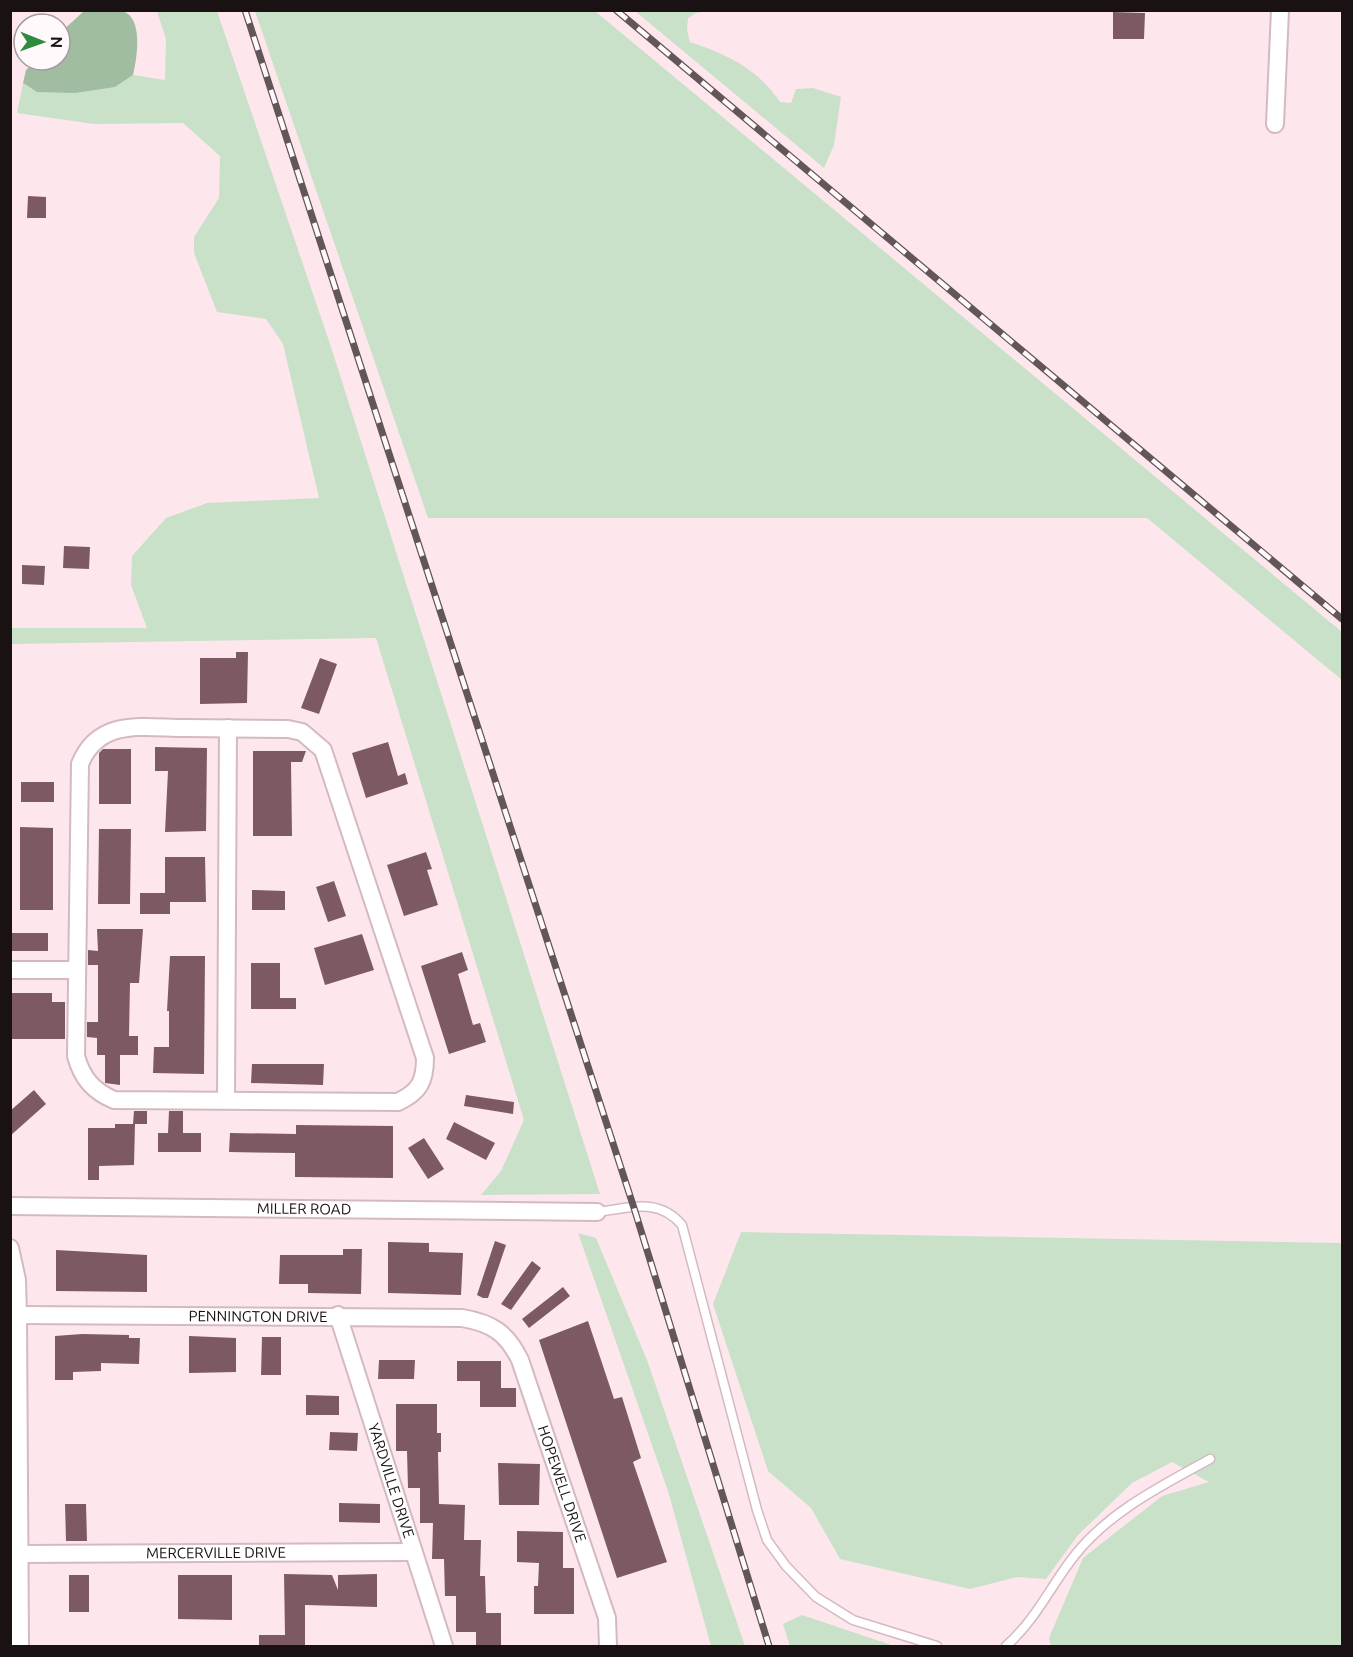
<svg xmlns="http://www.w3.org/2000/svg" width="1353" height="1657" font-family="Ubuntu,sans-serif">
<rect width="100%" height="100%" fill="#fde7ed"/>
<!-- green -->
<path fill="#c9e1c9" d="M157 11H217L331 347 600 1194 481 1195 501 1171 524 1120 376 638 11 644 10 628H147L131 585 132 556 166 518 207 503 319 498 283 344 266 319 217 312 194 253V237L219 198 220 156 183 123 94 124 17 113 23 83 37 92 115 87 133 75 165 80 166 39Z
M255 11H595L1342 632V680L1147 518H428Z
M635 11H709L696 13 688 18 687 30 690 42C727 54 758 69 780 102L791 103 796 89 813 88 841 97 834 145 824 168Z
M741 1232 1342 1243V1646H1051L1049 1638 1083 1558 1162 1496 1209 1482 1172 1462 1132 1483 1078 1535 1046 1579 1017 1577 970 1589 840 1559 811 1508 768 1471 713 1304Z
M578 1233 596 1238 647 1360 745 1646H711L668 1491Z
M802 1615 894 1646H790L783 1624Z"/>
<!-- water -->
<path fill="#a0bda1" d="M84 11C95 10 111 8 122 11 144 17 137 59 133 75L115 87 75 93 37 92 23 83 26 70 36 60H60V33Z"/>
<!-- building -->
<path fill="#7d5964" d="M1113 12 1145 13 1144 39H1113Z
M28 196 46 197V218H27Z
M64 546 90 547 89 569 63 568Z
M22 565 45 566 44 585 22 584Z
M236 652H248L247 703 200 704V658H236Z
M320 658 337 664 319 714 301 708Z
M388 742 398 776 405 773 408 784 366 798 352 753Z
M155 747 207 748 206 831 165 832 168 771H155Z
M103 749H131V804H99V753Z
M253 751H306L302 762H291L292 836H253Z
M21 782H54V802H21Z
M20 827 53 828V910H20Z
M99 829H131L130 904H98Z
M426 852 432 869 427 870 438 905 404 916 387 865Z
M165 857H205L206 902H170V914H140V893H165Z
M334 881 346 916 328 922 316 887Z
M252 890 285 891V910H252Z
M97 929H143L139 983H130L129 1036H138V1055H120V1085L105 1083V1055H97V1038L87 1037V1022H98V965H88V950L98 951Z
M10 933H48V951H10Z
M362 934 374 970 325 985 314 948Z
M462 952 468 970 458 974 473 1025 480 1023 486 1042 449 1054 421 966Z
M170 956H205L204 1074 153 1073 154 1047H169V1011H167Z
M251 963H280V998H296V1009H251Z
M10 993H52V1002H65V1039H10Z
M252 1064H324L323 1085 251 1083Z
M34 1090 46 1104 10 1136V1111Z
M466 1095 514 1102 513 1114 464 1106Z
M134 1111H147V1124H133Z
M169 1111H183V1133H201V1152H158V1133H168Z
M454 1122 495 1143 486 1160 446 1139Z
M115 1124H135L134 1165 99 1166V1180H88V1128H115Z
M296 1125 393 1126V1178L295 1177V1153L229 1152 230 1133 296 1134Z
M424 1138 444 1169 428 1179 408 1148Z
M495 1241 506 1245 488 1298H483L477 1295Z
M388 1242 429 1243V1252L463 1253 461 1295 388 1293Z
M343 1249H362L361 1294 308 1293V1284H279L280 1255H343Z
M56 1250 147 1255V1292L56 1291Z
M532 1261 541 1268 511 1310 501 1304Z
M563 1287 570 1296 529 1328 522 1319Z
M588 1321 614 1399 622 1397 641 1458 633 1462 667 1562 617 1578 539 1340Z
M82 1334 129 1335V1338H140L139 1364 101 1363V1371L73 1372V1380H55V1336Z
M189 1336 236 1338V1372L189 1373Z
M262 1337H281V1375H261Z
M379 1360H415L414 1379H378Z
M457 1361H501V1388H516V1407H480V1381H457Z
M306 1395 339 1396V1415H306Z
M396 1404H437V1433H441V1452H438L439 1504 465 1505 464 1540H481L480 1576H485L486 1613H501V1647H476V1632H456V1596H445L444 1559H432L433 1523H420V1488H408L407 1451H396Z
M330 1432 358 1433 357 1451 329 1450Z
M498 1463 540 1464 539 1505H499Z
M339 1503 380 1504V1523L339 1522Z
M65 1504H86L87 1541H66Z
M517 1531 563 1532V1568H574V1614H534V1586H538L539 1563 517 1562Z
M284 1574 332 1575 338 1590V1575L377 1574V1607L305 1605V1647H259V1635H285Z
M69 1575H89V1612H69Z
M178 1575H232V1620L178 1619Z"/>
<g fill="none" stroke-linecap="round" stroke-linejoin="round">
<defs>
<path id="service" d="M597 1212C630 1208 658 1197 682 1225L757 1510 767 1540 786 1566 816 1597 853 1620 937 1646
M1006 1646C1036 1620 1051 1585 1075 1555 1110 1511 1163 1485 1210 1459"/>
<g id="minor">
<path d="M1275 124 1280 10"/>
<path d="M186 728 288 729 302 732 323 750 425 1058C425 1082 419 1092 398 1102L114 1100C93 1091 82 1078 76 1056L80 764C99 717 144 728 186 728Z"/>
<path d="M10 970H77"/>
<path d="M226 1100 228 728"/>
<path id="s1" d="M10 1206 597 1212"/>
<path d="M10 1248 17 1280 18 1315 20 1646"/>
<path id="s2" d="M18 1315 462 1318C492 1323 507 1333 520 1360L607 1618 608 1646"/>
<path id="s3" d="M338 1315 444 1646"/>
<path id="s4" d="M20 1554 413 1552"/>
</g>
</defs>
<!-- service casing -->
<use href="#service" stroke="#d4bac0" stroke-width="11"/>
<!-- minor casing -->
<use href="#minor" stroke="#d4bac0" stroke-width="20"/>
<!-- service -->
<use href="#service" stroke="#fff" stroke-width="8"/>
<!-- minor -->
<use href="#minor" stroke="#fff" stroke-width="16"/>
<defs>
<path id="rail" d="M245 10 634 1208 769 1646
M616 10 1342 619"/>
</defs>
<!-- rail casing -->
<use href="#rail" stroke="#635659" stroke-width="7"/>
<!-- rail -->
<use href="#rail" stroke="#fff9fb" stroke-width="4.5" stroke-dasharray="14" stroke-linecap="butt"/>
</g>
<g text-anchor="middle" stroke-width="6" stroke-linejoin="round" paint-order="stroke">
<!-- street labels -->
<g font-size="15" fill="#1a1113" stroke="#fff9fb">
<text dy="5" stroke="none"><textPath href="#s1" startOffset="294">MILLER ROAD</textPath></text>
<text dy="5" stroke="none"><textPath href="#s2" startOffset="240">PENNINGTON DRIVE</textPath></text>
<text dy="5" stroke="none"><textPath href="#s3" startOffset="174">YARDVILLE DRIVE</textPath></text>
<text dy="5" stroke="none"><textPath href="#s2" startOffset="650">HOPEWELL DRIVE</textPath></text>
<text dy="5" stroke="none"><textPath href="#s4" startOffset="196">MERCERVILLE DRIVE</textPath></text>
</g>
</g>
<!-- border -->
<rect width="1353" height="1657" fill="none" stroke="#1a1113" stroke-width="24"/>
<!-- north arrow -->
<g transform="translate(42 42) rotate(91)"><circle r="28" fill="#fff9fb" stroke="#a39c9e" stroke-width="1.5"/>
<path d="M0-4.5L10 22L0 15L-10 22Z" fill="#318b3c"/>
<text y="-9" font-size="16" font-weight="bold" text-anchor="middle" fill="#1a1113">N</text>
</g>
</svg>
